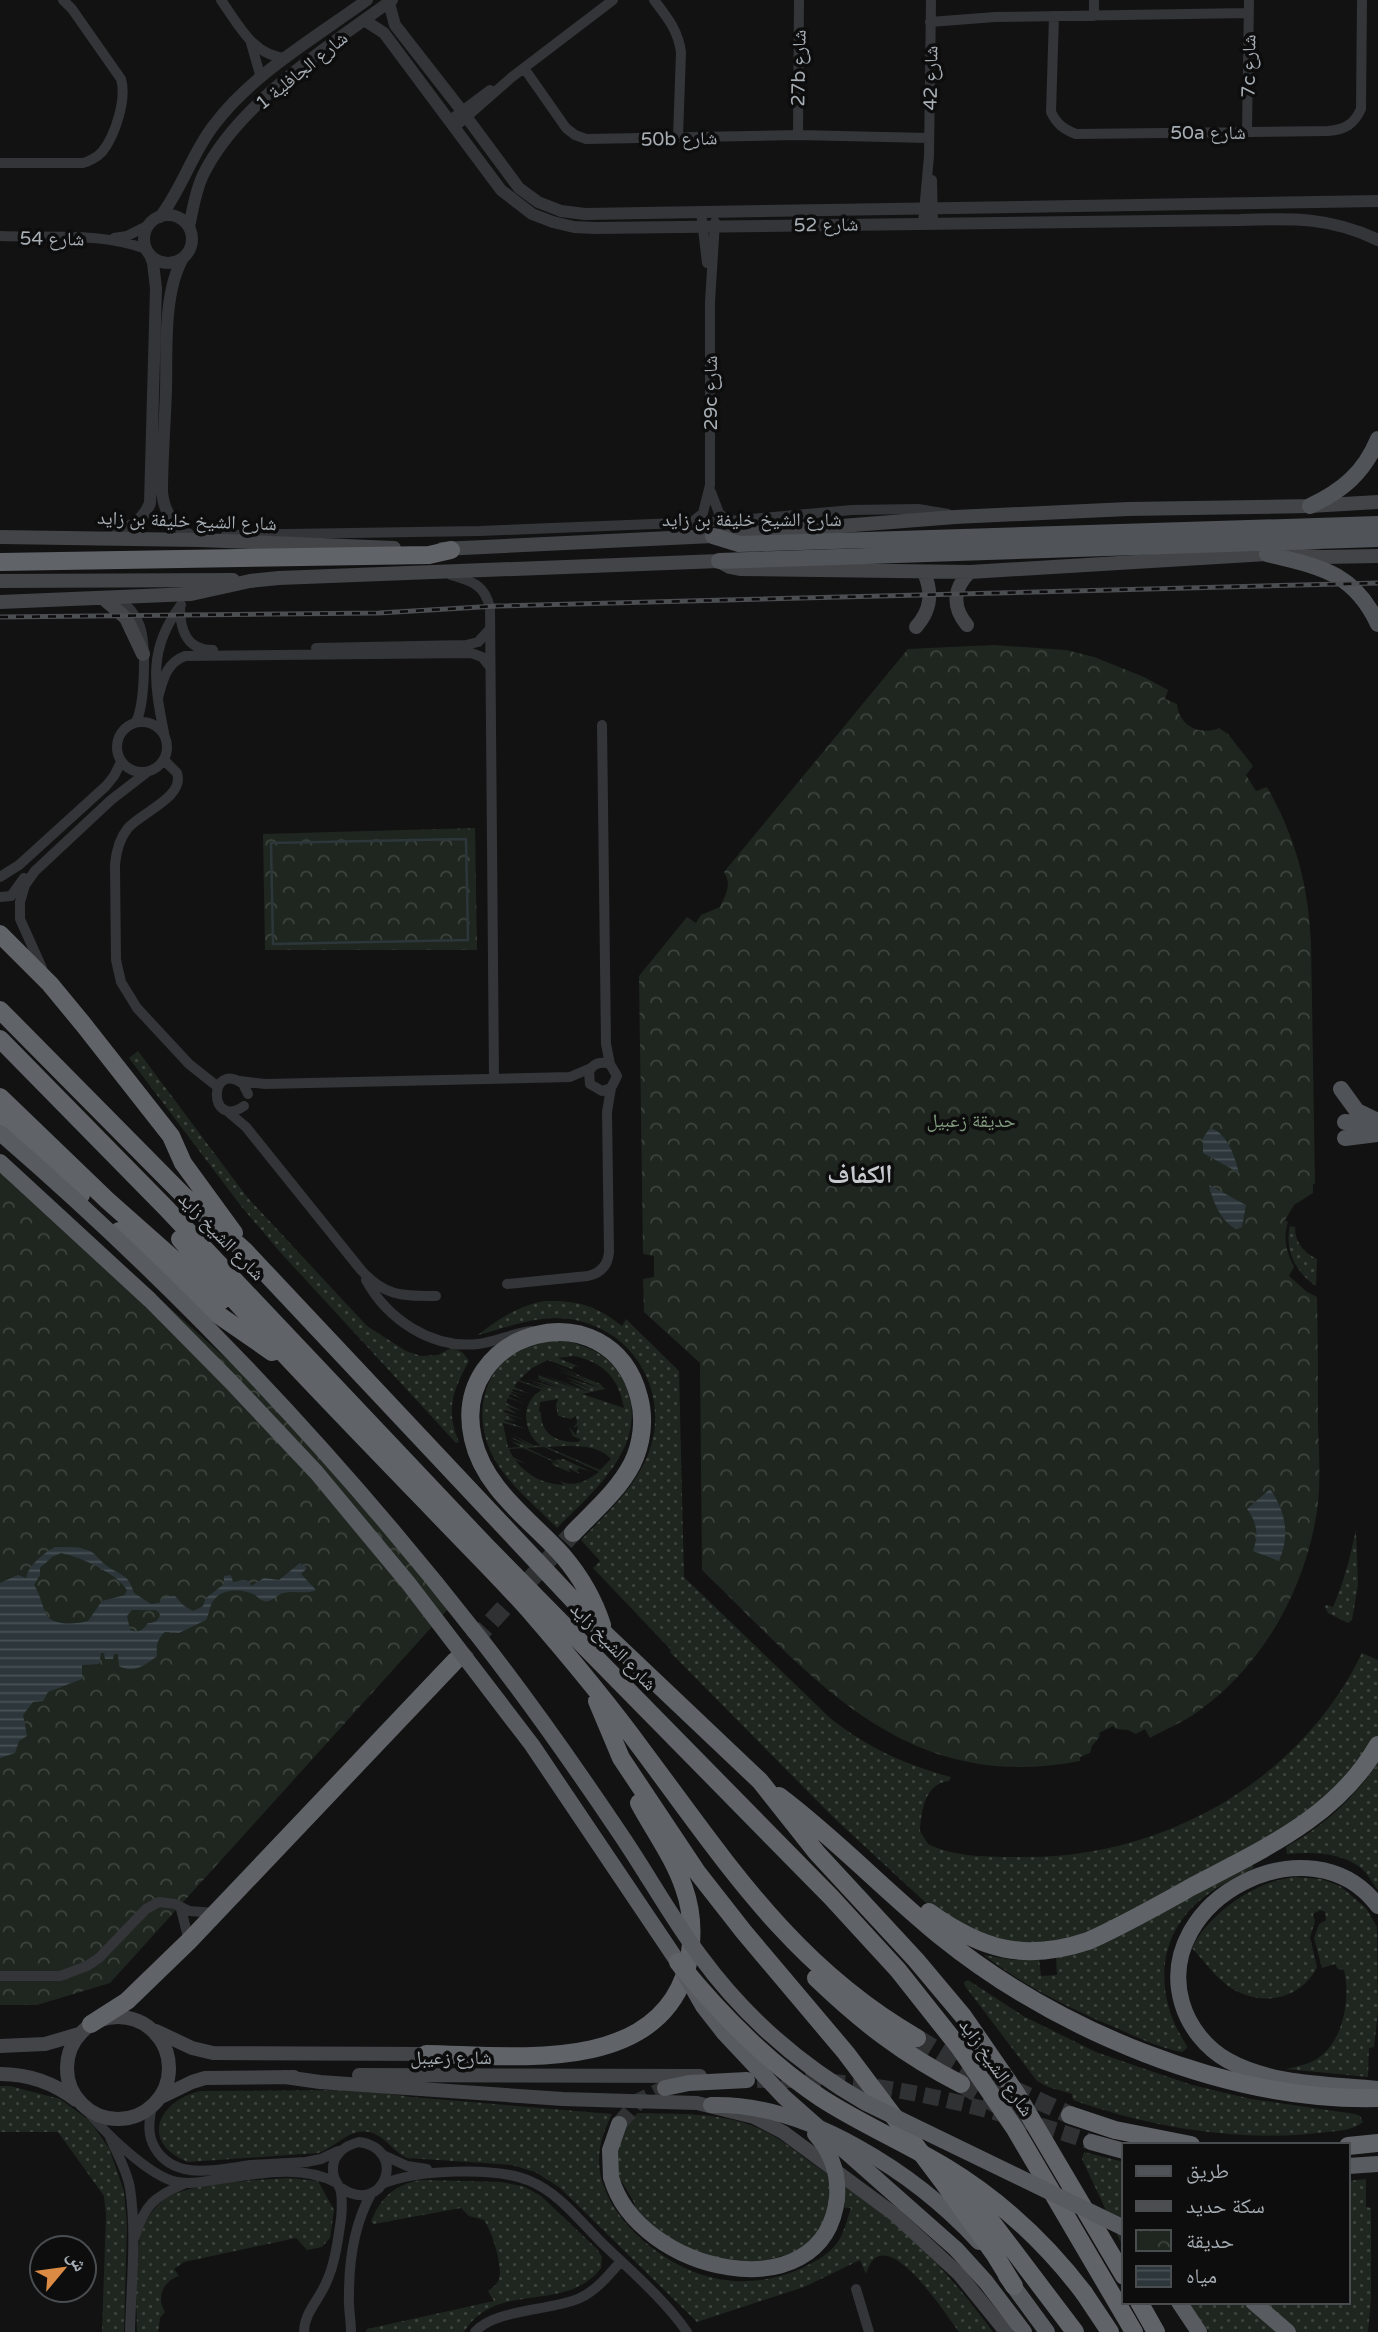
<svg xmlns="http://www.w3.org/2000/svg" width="1378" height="2332" font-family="'Varela Round','Noto Naskh Arabic',sans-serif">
<defs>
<pattern id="grass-dots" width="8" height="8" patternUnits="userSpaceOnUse" patternTransform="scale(1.75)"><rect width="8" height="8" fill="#1f261f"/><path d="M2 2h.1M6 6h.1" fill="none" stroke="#3d433d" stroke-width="1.8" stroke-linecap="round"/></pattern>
<pattern id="park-crowns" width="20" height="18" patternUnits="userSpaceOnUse" patternTransform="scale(1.75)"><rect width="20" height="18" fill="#1f261f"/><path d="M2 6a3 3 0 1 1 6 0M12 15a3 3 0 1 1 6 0" fill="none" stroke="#3d433d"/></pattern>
<pattern id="water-rules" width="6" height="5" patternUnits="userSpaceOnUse" patternTransform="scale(1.75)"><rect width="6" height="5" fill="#2d373b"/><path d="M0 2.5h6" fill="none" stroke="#485155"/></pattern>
</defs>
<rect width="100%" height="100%" fill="#121213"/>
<!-- grass -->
<path fill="url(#grass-dots)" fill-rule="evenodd" d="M138 1051 247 1197 367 1326 406 1351 421 1356 438 1355 453 1347 463 1353 469 1361C453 1390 445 1410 459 1442L456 1443 280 1252 241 1206 129 1058Z
M1290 1226 1295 1227C1295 1243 1304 1253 1317 1259L1316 1286C1296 1273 1284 1250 1290 1226Z
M544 1301C577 1300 596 1305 622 1326L626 1319 679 1371 684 1577 830 1718C866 1747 906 1765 951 1777L949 1781C925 1783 921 1811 920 1831L928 1844C953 1857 990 1857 1018 1857 1160 1860 1299 1783 1362 1653L1378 1660V1736L1365 1757 1307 1817 1089 1935 1020 1947 950 1921 925 1902 833 1817 670 1652 671 1650 593 1568 600 1561 581 1540C605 1515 633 1490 647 1457 675 1390 628 1319 556 1318 530 1318 502 1329 478 1335 498 1319 518 1306 544 1301Z
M565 1340C596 1350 613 1356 626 1387 650 1445 594 1491 557 1528 536 1506 510 1486 495 1460 470 1417 482 1361 533 1344 543 1341 555 1341 565 1340ZM574 1356C603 1362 619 1378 624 1408L582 1394 605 1389 600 1384 554 1365 589 1381 558 1370 600 1388 565 1377 594 1390 569 1381 589 1392 541 1374 585 1392 538 1375 539 1379 574 1392 533 1378 561 1389 529 1380 558 1391 533 1383 548 1390 519 1380 532 1368 548 1360 572 1369 575 1366 580 1367 558 1358ZM518 1381 548 1392 541 1390C538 1393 535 1394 533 1397 520 1412 527 1436 540 1445L535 1446 510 1434 532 1446 510 1437 526 1446 511 1441 520 1447 508 1448 503 1423 527 1429 503 1420 515 1421 504 1416 516 1420 504 1414 522 1419 504 1412 505 1410 517 1414 506 1406 522 1411 506 1403 508 1398 523 1403 509 1397 510 1394 526 1400 511 1393 512 1392 526 1396 512 1391 513 1389 530 1394 514 1387ZM558 1399 556 1405 558 1416 571 1419 576 1416 577 1423 573 1428 578 1426 576 1435 569 1427 573 1436 581 1440 578 1442C557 1443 540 1434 541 1412L539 1411 540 1402ZM564 1446C581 1446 599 1446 611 1459L600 1470 547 1447ZM544 1447 598 1471 599 1472C587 1481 574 1488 560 1481L564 1485C543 1484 528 1476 515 1460L526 1464 513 1457 509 1449 523 1448 561 1465 552 1462 553 1465 572 1473 567 1468 581 1474 577 1471 579 1468 592 1472 563 1459 554 1460 560 1464 527 1448Z
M1356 1530 1358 1585 1352 1620 1348 1623 1328 1613 1325 1607 1326 1605 1333 1607C1344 1582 1350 1557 1356 1530Z
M1378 1763V1890C1372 1883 1368 1874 1361 1868 1340 1852 1312 1852 1287 1854L1286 1847C1324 1826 1353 1799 1378 1763Z
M1251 1862 1254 1868C1235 1878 1215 1887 1198 1902 1154 1941 1156 2000 1187 2046V2048L1182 2052C1161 2048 1140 2039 1121 2030 1073 2010 1025 1987 984 1955L1013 1960 1039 1958 1041 1976 1057 1975 1056 1956Z
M1296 1877 1321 1879 1340 1886 1366 1908 1377 1927 1378 2011 1374 2047 1369 2048 1368 2077 1286 2069C1295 2067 1305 2065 1313 2061 1343 2046 1351 2000 1344 1970L1338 1969 1335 1964 1322 1968 1314 1938 1319 1924 1326 1920 1325 1912 1320 1910 1313 1914 1315 1922 1310 1937 1317 1967C1301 2000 1261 2007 1231 1988 1216 1978 1204 1961 1192 1948 1209 1913 1257 1880 1296 1877Z
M968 1980 1025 2017 1096 2052 1133 2065 1192 2085 1251 2099 1355 2114 1360 2116 1363 2122C1353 2130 1339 2131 1327 2132 1243 2143 1152 2128 1073 2100L1072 2094 1048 2087 1037 2081 965 1986 964 1982Z
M0 2086H10L60 2099 89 2120 109 2148 124 2191 127 2224 124 2332H102L106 2215 104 2196 58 2132H0Z
M364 2090 411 2097 612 2114C605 2129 599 2143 599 2160 599 2218 672 2274 725 2280 752 2284 784 2278 808 2265 818 2260 830 2253 837 2243 844 2234 847 2219 851 2208L834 2207 829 2220 800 2251 760 2262 714 2259 662 2236 636 2213 634 2202 622 2182 615 2177 613 2161 626 2121 633 2120 637 2113C676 2114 722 2112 758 2128 780 2137 797 2153 816 2166 832 2178 849 2187 864 2199 915 2235 956 2282 993 2332H959C946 2315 883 2215 866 2274L860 2260 804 2287 697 2322 559 2187 535 2172 512 2165 407 2158C394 2152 388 2140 375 2134 351 2124 338 2147 318 2153L188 2162C139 2143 158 2101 200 2091Z
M1084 2152 1124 2162V2249L1082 2159Z
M289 2178 318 2181 334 2210 330 2238 322 2247 307 2250 296 2238 184 2262 174 2269 179 2276C163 2281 156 2298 165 2312L160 2318 158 2332H137C137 2302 132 2256 143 2229 147 2216 158 2202 170 2196 199 2182 257 2180 289 2178Z
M1366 2179V2207L1371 2208V2299L1368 2332H1209L1188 2302H1348V2181Z
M421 2180 502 2182 525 2187 541 2196 597 2249 602 2257 601 2268C565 2315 497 2279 464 2332H366L367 2329 494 2301 488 2291C493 2287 497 2285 499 2279 503 2266 492 2231 484 2220L469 2216 461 2208 374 2224 371 2222C380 2198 395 2184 421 2180Z"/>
<!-- park -->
<path fill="url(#park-crowns)" d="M994 645 1066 650 1094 657 1144 677 1168 690 1165 699 1177 704C1179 726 1200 736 1219 728L1228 734 1253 766 1246 775 1256 791 1267 787C1296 839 1308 883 1311 943L1315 1184H1313V1193L1294 1205 1285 1220 1288 1222C1283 1238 1286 1251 1294 1267L1289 1276 1307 1292 1317 1297C1318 1340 1318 1382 1318 1425 1319 1453 1321 1483 1317 1511 1305 1591 1261 1669 1193 1715 1179 1724 1164 1730 1150 1738L1145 1729 1136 1734 1128 1730 1116 1729 1113 1726 1099 1733 1100 1736 1092 1746 1090 1753 1080 1757V1761C904 1795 815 1679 702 1570L700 1363 644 1312 643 1279 654 1277V1256L643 1254 639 976 687 917 696 923 701 915 720 907C726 894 732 885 724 872L908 649Z
M475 828 477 950H265L263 834Z
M0 1155 341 1462 448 1609 110 1983 37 2005H0Z"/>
<!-- water -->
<path fill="url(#water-rules)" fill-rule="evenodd" d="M1210 1128C1227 1132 1235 1157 1239 1173L1203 1153V1138Z
M1209 1185 1246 1205 1242 1227 1236 1229C1220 1220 1213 1202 1209 1185Z
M1270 1489C1286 1512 1290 1535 1279 1561L1253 1551C1259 1535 1257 1522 1247 1509Z
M55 1547C66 1547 79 1546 90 1551 96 1554 101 1562 107 1566 122 1577 128 1573 134 1593L151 1604 159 1603 164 1597 175 1596 183 1605 193 1611 203 1606 206 1598 224 1584V1576L231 1575 233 1582 243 1580 249 1581 251 1586 264 1578 279 1580 300 1563 307 1568 301 1574 316 1590C306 1595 295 1590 284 1593 277 1594 272 1603 264 1601 260 1600 258 1597 255 1595 241 1588 218 1588 211 1605 209 1610 209 1614 206 1620L179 1633 165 1632C157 1639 156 1646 157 1656 146 1665 133 1674 119 1666L118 1654H114L113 1659H105L104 1653H101L99 1664 82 1665V1679L48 1692 43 1701 33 1702 23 1715 27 1736 19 1741 15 1753 0 1758V1583L18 1575 26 1578C29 1564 43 1554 55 1547ZM61 1553C81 1557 116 1573 127 1590L125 1595 102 1601 88 1621C77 1624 57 1626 48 1617 44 1613 40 1593 34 1585L40 1575V1568L52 1557ZM132 1610H156L160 1614C159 1621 154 1623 148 1623 143 1631 138 1633 130 1630L127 1616Z"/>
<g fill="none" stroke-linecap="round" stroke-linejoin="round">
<!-- stream -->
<path stroke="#2d373b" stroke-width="2.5" d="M466 839 468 940 273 944 271 843Z"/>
<!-- trunk-tunnel -->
<path stroke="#2f3133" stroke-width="16" stroke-dasharray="16 8" stroke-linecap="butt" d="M757 2080C877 2077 978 2104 1091 2142
M619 2124 639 2101 665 2088"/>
<!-- motorway-tunnel -->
<path stroke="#2f3133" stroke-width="18" stroke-dasharray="18 9" stroke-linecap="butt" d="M455 1661 573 1533
M917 2038 968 2069 1070 2115
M961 2084 1020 2118"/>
<!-- minor -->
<path stroke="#343538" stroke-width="10" d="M221 0C238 24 253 56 286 58
M654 0C667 17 678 30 681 52L678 137
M1054 16 1051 112C1057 124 1063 129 1076 134L1328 131C1345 130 1354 124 1361 109L1362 0
M1094 16V0
M930 22 995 17 1248 13
M251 43 261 78
M524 68 566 128 575 135 586 139 798 135 929 138
M450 120 490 90
M455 127 512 77 613 0
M1247 131 1249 0
M798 135 799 0
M0 163H83C90 161 96 158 102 152 115 136 127 99 121 79L72 9 63 0
M932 180 933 223
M701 212 707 263
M923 223 929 156 931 0
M0 236C48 238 101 232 146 249
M114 238 127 236 149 225
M711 492 719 513 728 521
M692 522 703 513 710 485V302L715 222
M226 535 480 531 728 521 852 510 918 509 948 514
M451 575C472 581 485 585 490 608L494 1079
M118 599C127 605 135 613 139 624 147 642 145 704 136 722
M180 606C180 630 186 650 213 650
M316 648 466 645 478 642 490 629
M158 698C163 680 166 663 185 656L471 653 482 657 490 667
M117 747a25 25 0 1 1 50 0a25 25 0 1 1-50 0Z
M602 725 606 1044 610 1064
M164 733C154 683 148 648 181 605
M164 760 177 773C185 797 142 812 128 828 119 839 116 852 115 865L116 960 121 982 137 1008 189 1064 218 1087
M0 877 19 865 106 786 114 776 121 762
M0 897 11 896 24 878
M42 968 20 919V902L25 885 35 871 111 800 146 773
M240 1081 265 1084 570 1077 591 1068
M244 1106C208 1131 208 1059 243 1084L248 1094
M227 1111 246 1127 361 1270C385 1297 403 1296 436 1296
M366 1280C388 1320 432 1349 478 1344 497 1342 513 1333 531 1331
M507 1284 588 1276C601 1273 608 1265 609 1252L607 1112 611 1088 617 1076 610 1064C601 1061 593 1063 589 1072L590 1084 602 1091 611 1088
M181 1909 189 1941
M0 1976H60L87 1966 99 1958 146 1909 159 1902 175 1904 189 1911 216 1913
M152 2106C149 2121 147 2135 155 2148 175 2182 219 2169 251 2165 269 2164 288 2163 306 2162L321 2159 338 2151
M85 2107C101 2130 150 2177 177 2182 191 2185 205 2181 220 2179 258 2174 301 2164 337 2183
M110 2137C117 2154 127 2170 130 2188 137 2235 131 2285 130 2332
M383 2155 407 2166 427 2169
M382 2184C416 2170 495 2166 530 2181 559 2193 580 2221 602 2243 631 2271 664 2299 687 2332
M135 2237C144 2205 155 2196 184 2184
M856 2289 869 2332
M304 2332C304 2313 319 2300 326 2283 335 2264 338 2240 341 2219 342 2210 342 2200 341 2192 340 2186 336 2183 334 2177 329 2158 342 2146 359 2142 409 2149 384 2217 341 2188
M351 2332C351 2319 348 2307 349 2294 349 2260 355 2223 371 2194
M475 2332C494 2309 551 2311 580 2298 597 2290 609 2275 621 2261"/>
<!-- tertiary -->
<path stroke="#343538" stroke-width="12" d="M389 3 395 25 462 111 519 188 538 202 561 211 585 214 1378 201
M364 20 384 33 501 190 532 214 553 222 574 227 596 228 1240 220C1291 218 1331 217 1378 240
M144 239a24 24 0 1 1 48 0a24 24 0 1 1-48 0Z
M160 217C182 189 192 153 214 125 252 74 316 37 367 0
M189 227C193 209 195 192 203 175 238 103 329 46 392 0
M183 258C163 293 167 350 166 390 165 424 162 458 162 492 164 512 173 524 189 535
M106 538C125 529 142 524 150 503L156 288 153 263 150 255"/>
<!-- secondary -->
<path stroke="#424448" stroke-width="14" d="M0 537 199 540 394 548
M442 549 713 536 955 517 1128 509 1310 506 1378 502
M0 581 233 580
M104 599 126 618 143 654
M0 602 191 594 250 581 279 578 719 561 730 567 740 569 970 572 1267 554 1323 557 1378 556
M967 625C952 607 953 588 970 572
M916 627C931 610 933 593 924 573
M67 2068a51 51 0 1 1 102 0a51 51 0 1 1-102 0Z
M156 2031 192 2048 213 2053 426 2054
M0 2046 45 2044 79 2034
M0 2074C29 2074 54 2083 76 2100
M359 2075 700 2076
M285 2077 320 2082 563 2099 697 2103 754 2117 783 2132 894 2214 959 2274 1006 2332
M159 2098 192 2082 205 2078 294 2077"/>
<!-- primary -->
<path stroke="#505357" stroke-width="16" d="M1310 506C1342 491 1364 473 1378 439
M713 536 739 544 1378 524
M1267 554C1319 567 1353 571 1378 624
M719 561 1378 539
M1341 1089 1357 1111 1378 1121
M1345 1122 1376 1126
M1345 1138 1378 1134"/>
<!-- trunk -->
<path stroke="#585c60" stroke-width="16" d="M1378 1906C1312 1817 1152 1899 1182 2003 1189 2027 1206 2048 1227 2060 1271 2085 1329 2084 1378 2089
M665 2088 689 2083 747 2080
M711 2105C807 2102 916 2174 979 2242
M1091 2142 1124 2151
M1348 2166 1378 2164
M611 2177 610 2150 619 2124
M1006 2276 1047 2332
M1179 2302 1199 2332
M1253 2302 1288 2332"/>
<!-- motorway -->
<path stroke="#606468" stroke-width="18" d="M0 562 429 555 451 550
M0 934 50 984 83 1024 171 1136 183 1163 234 1233
M0 1010 184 1196 245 1251 606 1635 760 1781 817 1853 916 1960 963 2016 1016 2093 1124 2276
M0 1039 166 1208 487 1547 831 1897 898 1970 959 2047 1015 2129 1134 2332
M0 1097 107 1200 221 1301
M0 1117 81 1195
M119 1231 210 1309 272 1352
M180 1239C259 1330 343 1416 427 1503 461 1539 496 1573 529 1610 568 1655 608 1703 643 1751 726 1862 793 1967 917 2038
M573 1533C593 1512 618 1491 632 1464 642 1444 645 1419 639 1397 610 1286 448 1329 473 1439 484 1489 531 1520 563 1556 580 1576 594 1600 602 1625
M597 1701 621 1758 697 1872 744 1932 846 2053 943 2182 995 2255 1014 2286
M779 1796C835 1838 884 1890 939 1935 1055 2029 1226 2102 1378 2098
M929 1912C982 1950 1025 1962 1088 1941 1124 1925 1159 1905 1193 1886 1263 1849 1337 1817 1378 1745
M816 1978C862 2022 904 2055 961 2084
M91 2024 127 2001 189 1941 455 1661
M426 2054C509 2055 648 2075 684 1977 694 1949 694 1916 684 1888 674 1858 654 1831 639 1803
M1070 2115 1115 2130 1191 2145
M1348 2146 1378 2143
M957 2176 1075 2332
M1084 2293 1110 2332
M1139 2302 1156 2332"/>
<defs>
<path id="rail" d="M0 617 379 613 497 606 1378 583"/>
</defs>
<!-- rail casing -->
<use href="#rail" stroke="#4b4d51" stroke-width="5"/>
<!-- rail -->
<use href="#rail" stroke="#0d0d0e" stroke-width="2.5" stroke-dasharray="8" stroke-linecap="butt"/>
<!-- trunk-bridge -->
<path stroke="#585c60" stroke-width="16" d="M0 1133C176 1285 336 1454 479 1637 529 1701 576 1768 621 1835 648 1875 671 1917 700 1956 744 2016 801 2066 866 2103L1124 2228
M0 1162 150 1300 234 1385 316 1472 409 1584 532 1745 678 1962 703 2006 724 2033 784 2097 956 2249 986 2282 1024 2332
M611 2177C637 2273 824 2315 837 2198 839 2174 831 2152 815 2134"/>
<!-- motorway-bridge -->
<path stroke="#606468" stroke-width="18" d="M678 1962C720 2014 766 2061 821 2098 861 2124 906 2143 947 2168 1001 2201 1046 2243 1084 2293"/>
</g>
<g text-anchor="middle" stroke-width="7" stroke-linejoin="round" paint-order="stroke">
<!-- street labels -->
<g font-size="19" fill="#a5acb2" stroke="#0d0d0e">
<text transform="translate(1248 66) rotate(-89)" y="7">7c شارع</text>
<text transform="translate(798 68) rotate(-89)" y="7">27b شارع</text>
<text transform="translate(301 70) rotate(-39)" y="7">شارع الجافلية 1</text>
<text transform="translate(930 78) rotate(-89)" y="7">شارع 42</text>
<text x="1208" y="139">50a شارع</text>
<text transform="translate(679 138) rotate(-1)" y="7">50b شارع</text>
<text transform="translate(826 224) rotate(-1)" y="7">شارع 52</text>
<text transform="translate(52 238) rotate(1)" y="7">شارع 54</text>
<text transform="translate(710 393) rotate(-90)" y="7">29c شارع</text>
<text x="752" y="526">شارع الشيخ خليفة بن زايد</text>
<text transform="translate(187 520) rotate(2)" y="7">شارع الشيخ خليفة بن زايد</text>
<text transform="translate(222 1236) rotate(46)" y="7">شارع الشيخ زايد</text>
<text transform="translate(614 1646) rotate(46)" y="7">شارع الشيخ زايد</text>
<text x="451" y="2064">شارع زعيبل</text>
<text transform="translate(997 2067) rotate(55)" y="7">شارع الشيخ زايد</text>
</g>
<!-- park labels -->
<g font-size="19" fill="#829b7e" stroke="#0d0d0e">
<text x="971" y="1127">حديقة زعبيل</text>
</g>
<!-- district labels -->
<g font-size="26" font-weight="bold" fill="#c6cacf" stroke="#0d0d0e">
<text x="860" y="1183">الكفاف</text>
</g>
</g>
<!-- legend -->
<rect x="1122" y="2143" width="228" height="161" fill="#0d0d0e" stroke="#4a4d50" stroke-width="2"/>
<rect x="1136" y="2166" width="35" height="10" fill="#505357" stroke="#4a4d50" stroke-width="2"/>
<text x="1186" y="2178" font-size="21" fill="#a5acb2">طريق</text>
<rect x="1136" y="2201" width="35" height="10" fill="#4b4d51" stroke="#4a4d50" stroke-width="2"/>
<text x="1186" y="2213" font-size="21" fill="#a5acb2">سكة حديد</text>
<rect x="1136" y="2230" width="35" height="21" fill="url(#park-crowns)" stroke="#4a4d50" stroke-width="2"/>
<text x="1186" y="2248" font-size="21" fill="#a5acb2">حديقة</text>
<rect x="1136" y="2266" width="35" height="21" fill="url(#water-rules)" stroke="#4a4d50" stroke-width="2"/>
<text x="1186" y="2283" font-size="21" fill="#a5acb2">مياه</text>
<!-- north arrow -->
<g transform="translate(63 2269) rotate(61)"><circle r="33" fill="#0d0d0e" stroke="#4a4d50" stroke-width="2"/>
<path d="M0-5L12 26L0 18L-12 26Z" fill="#db8b43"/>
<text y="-10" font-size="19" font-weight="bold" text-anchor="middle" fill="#a5acb2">ش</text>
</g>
</svg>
